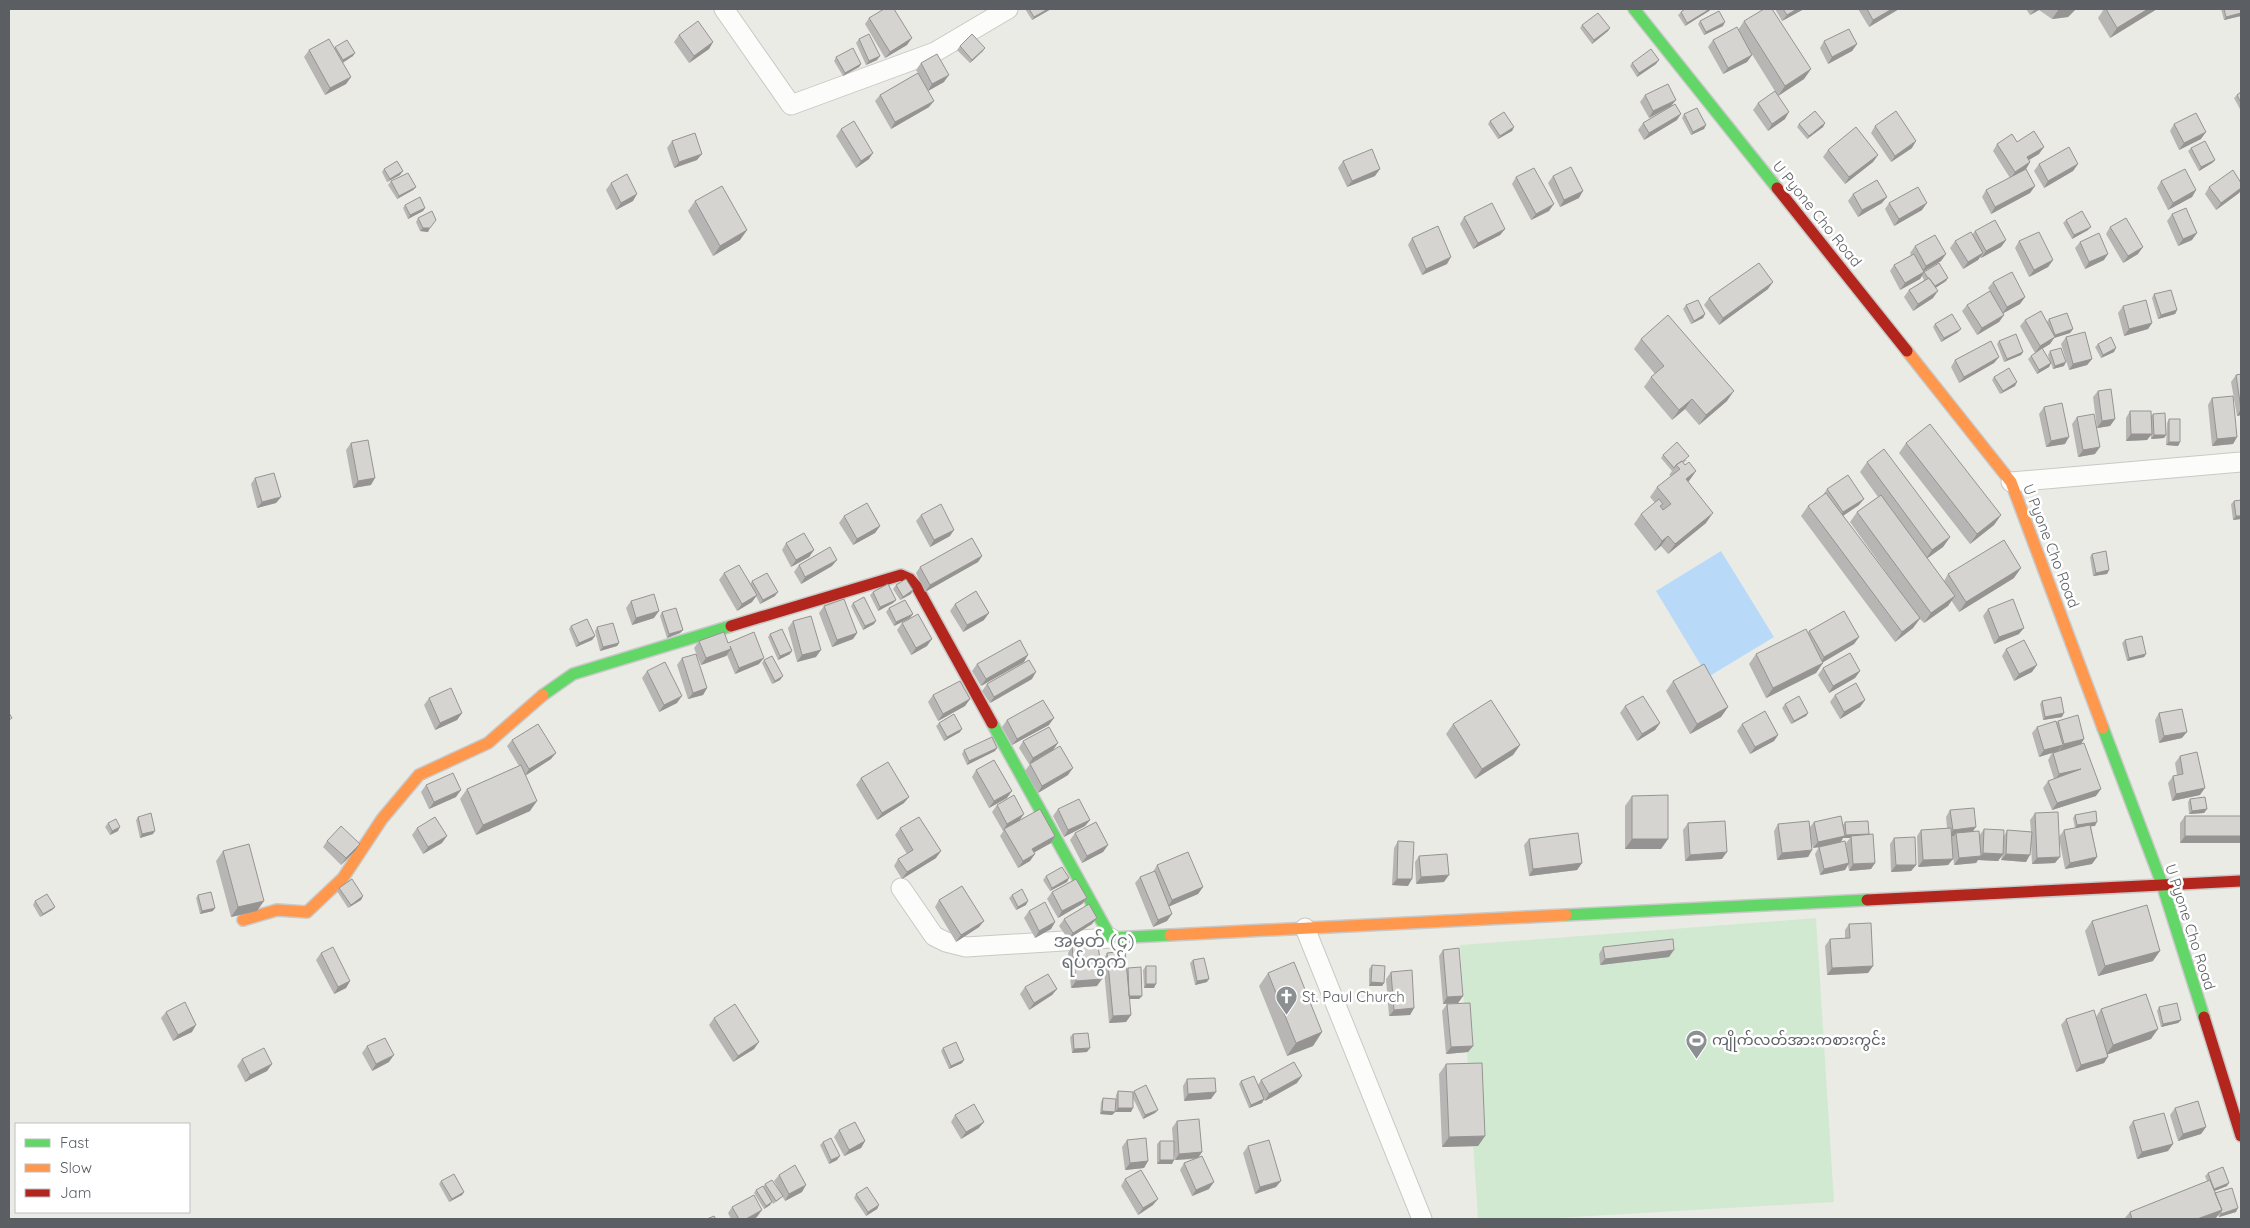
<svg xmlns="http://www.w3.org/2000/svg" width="2250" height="1228" font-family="Quicksand,'Noto Sans Myanmar',sans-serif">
<rect width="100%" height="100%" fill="#ebebe6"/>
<!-- green -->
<path fill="#d2e9d1" d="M1816 918 1834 1202 1539 1219H1478L1460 945Z"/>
<!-- water -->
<path fill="#b8daf8" d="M1721 551 1774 637 1708 677 1656 591Z"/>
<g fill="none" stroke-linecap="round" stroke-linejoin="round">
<defs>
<path id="street" d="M724 9 791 105 935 52 1008 9
M2011 482 2241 462
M901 888 934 936 946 942 966 947 1111 938
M1305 928 1422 1219"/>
<path id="fast" d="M1634 9 1777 188
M543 695 573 674 731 626
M992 723 1111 938 1170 935
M2103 728 2162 884 2204 1017
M1566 915 1867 900"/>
<path id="slow" d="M1907 351 2011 482 2103 728
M243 920 277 910 307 912 343 878 382 819 419 775 488 743 543 695
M1170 935 1566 915"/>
<path id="jam" d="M1777 188 1907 351
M731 626 901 575 910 579 917 587 992 723
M1867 900 2241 881
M2204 1017 2241 1136"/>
</defs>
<!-- street casing -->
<use href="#street" stroke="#c8c8c6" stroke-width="21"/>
<!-- fast casing -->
<use href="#fast" stroke="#c8c9c8" stroke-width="14"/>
<!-- slow casing -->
<use href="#slow" stroke="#c8c9c8" stroke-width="14"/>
<!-- jam casing -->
<use href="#jam" stroke="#c8c9c8" stroke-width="14"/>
<!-- street -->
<use href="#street" stroke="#fcfcfb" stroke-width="19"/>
<!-- fast -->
<use href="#fast" stroke="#63d668" stroke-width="11"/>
<!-- slow -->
<use href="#slow" stroke="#ff974d" stroke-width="11"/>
<!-- jam -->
<use href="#jam" stroke="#b3261e" stroke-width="11"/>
</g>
<!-- wall -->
<path fill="#b7b6b4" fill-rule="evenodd" d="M1025 9H1051L1032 20Z
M1685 9H1711L1709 11 1685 26 1678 15 1681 12Z
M1775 9H1804L1782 21Z
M1858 9H1899L1869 27Z
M2026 9H2076L2068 17 2052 19 2039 10 2030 15Z
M2104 9H2157L2110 38 2098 18Z
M2221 9H2241V16L2224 20Z
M869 18 907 45 885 58 865 24Z
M1700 21 1723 26 1704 35 1698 24Z
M1744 21 1811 69 1804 79 1778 96 1750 51 1752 55 1747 62 1723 74 1708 47 1713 40 1738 30Z
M1582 25 1610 28 1608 31 1592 44 1580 28Z
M679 35 713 42 709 49 689 63 674 42Z
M859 39 877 60 866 65 856 43Z
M1824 41 1857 44 1852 51 1828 64 1820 48Z
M960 46 983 51 970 63 957 50Z
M335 47 353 56 342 62 351 77 346 84 325 95 304 57 309 50 335 48Z
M836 57 861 64 859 67 843 76 834 61Z
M921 63 944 82 928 91 929 107 891 129 875 101 880 95 918 73 916 70Z
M1632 63 1656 64 1637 77 1630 66Z
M2241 92V111L2234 98 2237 95Z
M1645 95 1672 106 1677 120 1644 140 1638 130 1643 123 1669 107 1649 118 1640 102Z
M1758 103 1785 119 1768 131 1753 110Z
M1684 114 1706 125 1704 129 1691 135 1682 118Z
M1490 121 1514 127 1512 131 1498 139 1488 124Z
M1825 123 1823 127 1807 139 1797 127 1799 124Z
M2174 124 2201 139 2179 150 2170 131Z
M1875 126 1912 148 1891 162 1871 133Z
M841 129 869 159 856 168 836 136Z
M672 141 697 160 674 168 667 148Z
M2017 142 2039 154 2029 160 2030 162 2026 169 2035 186 2030 193 1991 214 1982 197 1986 190 2010 178 1993 151 1997 144Z
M2191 148 2215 160 2212 163 2199 171 2188 151Z
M1828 150 1878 155 1873 162 1845 184 1823 157Z
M1343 161 1375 176 1347 187 1338 168Z
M2039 164H2078L2073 171 2044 188 2034 171Z
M384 169 400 175 387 182 382 172Z
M1553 176 1579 198 1560 207 1548 183Z
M1516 177 1549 211 1531 220 1512 184Z
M391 181 416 187 413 190 397 199 388 185Z
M2161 181 2196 190 2192 197 2168 210 2157 188Z
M611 183 633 201 616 210 606 190Z
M2241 183V190L2239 193 2216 210 2205 194 2209 187Z
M1853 194 1882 203 1858 217 1848 201Z
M695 201 747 230 740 240 713 256 688 211Z
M1889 203 1922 210 1894 226 1885 209Z
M405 205 425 208 423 211 408 219 403 208Z
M2172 214 2192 240 2178 246 2167 221Z
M1464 217 1505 229 1500 235 1473 249 1460 224Z
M418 218 428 232 420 231 416 222Z
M2066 220 2088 230 2072 239 2063 223Z
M2110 227 2138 254 2123 263 2106 234Z
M1975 231 2006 240 2001 247 1981 258 1980 257 1978 260 1963 269 1950 248 1955 241 1972 235Z
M1412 238 1447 264 1422 275 1408 245Z
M2019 241 2053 260 2048 267 2029 277 2015 248Z
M2080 242 2104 260 2085 269 2075 248Z
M1915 246 1946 254 1941 261 1924 271 1946 281 1935 288 1933 298 1913 311 1904 297 1909 290 1924 280 1922 276 1920 279 1900 290 1890 271 1894 265 1911 255 1910 253Z
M1993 282 2025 297 2020 304 2003 313 2004 315 1999 322 1977 335 1962 311 1967 305 1992 294 1988 288Z
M1768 289 1719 325 1704 305 1709 298Z
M2154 294 2177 310 2175 314 2158 319 2152 298Z
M1686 305 1705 314 1703 318 1691 324 1683 309Z
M2123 306 2152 323 2148 329 2124 336 2118 313Z
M2049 319 2073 329 2070 333 2054 338 2050 344 2035 353 2020 326 2025 320 2048 325 2047 322Z
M1935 324 1958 332 1941 342 1933 327Z
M2066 337 2092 359 2087 365 2069 370 2061 344Z
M1641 339 1727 401 1699 425 1685 409 1672 420 1644 387 1651 377 1655 374 1634 349Z
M1999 341 2023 352 2021 355 2004 362 1997 344Z
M2098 344 2114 352 2101 358 2095 347Z
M2050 351 2064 366 2053 369 2051 363 2049 367 2037 374 2028 359 2031 356 2050 362 2048 355Z
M1999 357 1994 363 1959 383 1951 367 1955 360Z
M2241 374V415L2237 416 2231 382 2236 375Z
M1994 377 2015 386 2000 394 1992 380Z
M2098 391 2115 419 2110 426 2097 428 2093 397Z
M2212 398 2237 437 2233 444 2212 446 2208 405Z
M2044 407 2065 444 2046 447 2039 414Z
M2130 411 2151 416 2153 414 2166 435 2164 438 2151 439V434L2147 440 2126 441V418Z
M2077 417 2095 454 2078 457 2072 424Z
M2169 419 2180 442 2178 446 2166 445 2167 423Z
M351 443 371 485 353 488 346 450Z
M1906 443 2001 515 1994 525 1970 544 1899 453Z
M1663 455 1687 460 1683 463 1685 465 1696 471 1688 482 1706 523 1668 554 1661 546 1655 551 1634 524 1641 514 1655 503 1650 497 1657 487 1671 476 1669 475 1672 471 1661 458Z
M1867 462 1950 537 1943 547 1927 558 1944 581 1948 574 2014 578 1959 612 1951 600 1948 606 1924 623 1920 619 1913 628 1895 642 1801 516 1808 506 1823 495 1827 489 1859 505 1843 516 1896 586 1850 522 1857 512 1878 497 1860 472Z
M255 478 281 497 276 503 257 508 251 484Z
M2234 501 2241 519 2233 520 2231 504Z
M921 515 950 536 930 547 916 521Z
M844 516 880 526 875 533 853 545 839 523Z
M786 543 814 550 809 557 791 567 782 550Z
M2092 554 2109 570 2107 574 2093 576 2090 557Z
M982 556 978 562 925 592 916 573 920 567Z
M799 565 832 566 801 584 794 572Z
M724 573 750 584 752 581 775 596 760 604 756 596 752 602 737 611 719 580Z
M896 585 911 594 900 600 893 589Z
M873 592 896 600 893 603 878 611 870 595Z
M631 601 654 618 632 625 626 608Z
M853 603 874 624 863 630 851 606Z
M955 604 984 620 963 632 950 611Z
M824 606 857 633 853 639 832 647 819 613Z
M889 608 910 618 894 626 886 612Z
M1988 609 2019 634 1994 644 1983 616Z
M662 612 683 630 680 633 667 638 660 616Z
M793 621 816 657 797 662 788 628Z
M902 623 927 646 911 655 897 630Z
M571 626 595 636 592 640 576 647 569 629Z
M597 627 619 643 617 646 600 651 595 631Z
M1809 631 1859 637 1854 644 1823 662V663L1816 673 1766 698 1749 664 1756 654 1808 633Z
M770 634 790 654 778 660 768 637Z
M2125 640 2146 654 2144 657 2127 661 2122 643Z
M699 641 728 643 759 664 735 674 727 655 726 656 701 665 694 648Z
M2006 649 2032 672 2014 681 2002 656Z
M682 658 707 688 703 695 688 699 677 665Z
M764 660 780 680 772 684 762 663Z
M1024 662 981 686 972 671 977 664Z
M1823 668 1860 671 1855 678 1829 693 1818 675Z
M647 671 677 703 659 712 642 678Z
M1032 679 990 703 982 691 987 684Z
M1673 681 1728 707 1721 717 1690 734 1666 691Z
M933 695 970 699 965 706 938 721 928 702Z
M1835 695 1865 700 1860 707 1840 719 1830 702Z
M429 698 462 713 457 720 435 730 424 705Z
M2042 701 2062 717 2043 720 2040 704Z
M1785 704 1808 713 1806 716 1791 724 1782 708Z
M1625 706 1660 723 1655 730 1637 741 1620 713Z
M2159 713 2182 738 2159 743 2155 720Z
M1007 720 1049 725 1012 745 1002 727Z
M2058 721 2080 745 2096 796 2052 810 2043 788 2048 781 2054 779 2048 760 2052 753 2039 757 2032 733 2037 727 2056 723Z
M939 723 960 732 944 741 936 726Z
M1453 724 1520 745 1513 755 1475 779 1446 734Z
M1742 724 1778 735 1774 741 1750 754 1737 731Z
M512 740 551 759 525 775 530 811 476 835 460 799 467 789 519 766 507 746Z
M1023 741 1058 743 1053 750 1029 764 1019 748Z
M997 748 995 751 967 765 962 754 964 750Z
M2180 756 2200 795 2172 801 2168 783 2173 776 2177 775 2175 763Z
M1030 764 1068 775 1038 793 1025 771Z
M976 770 1007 798 989 808 972 777Z
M861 778 904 803 877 820 856 785Z
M426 785 456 797 429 809 421 792Z
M1632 796 1668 839 1661 849H1625V806Z
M2190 799 2207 809 2204 813 2189 814 2188 802Z
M997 805 1020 820 1055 836 1051 843 1034 852 1030 861 1018 868 1000 836 1004 830 1003 831 992 812Z
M1058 809 1090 820 1085 826 1064 837 1053 816Z
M1950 810 1979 836 1984 829 2004 836 2007 830 2031 832 2030 820 2035 813 2059 837 2064 830 2075 828 2073 818 2075 815 2095 826H2091L2097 857 2092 864 2065 869 2059 838 2055 863 2032 864 2031 844 2026 862 2001 860 2002 856 1998 861 1978 860 1976 863 1954 865 1953 856V859L1948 865 1918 867 1917 836 1921 830 1947 828 1946 817Z
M2185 816H2241L2180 843V823Z
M138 817 153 834 140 838 136 820Z
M1814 822 1843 825 1845 822 1869 834 1875 863 1871 869 1849 871 1848 865 1845 870 1820 875 1815 854 1819 847H1821L1813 848 1811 840 1812 850 1808 857 1777 860 1774 831 1778 824 1810 827ZM1843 838H1850L1846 843 1847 852 1841 842Z
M108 823 118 831 110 835 105 827Z
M1688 823 1722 859 1685 861 1683 830Z
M417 828 442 843 423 854 412 835Z
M900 828 936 858 902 879 894 866 898 859 907 854 895 835Z
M1075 833 1108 845 1103 852 1082 863 1070 840Z
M1894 838 1916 865 1911 871 1891 872 1890 844Z
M1529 839 1582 863 1577 870 1529 876 1524 845Z
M327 841 355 851 341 865 323 847Z
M1398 841 1408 886 1392 885 1394 848Z
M223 851 257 911 231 917 216 861Z
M1419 856 1444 882 1416 884 1415 862Z
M1157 865 1203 887 1198 894 1169 906 1167 921 1153 927 1135 883 1140 877 1153 872Z
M1046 876 1069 878 1067 882 1050 891 1043 880Z
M339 888 363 896 361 900 348 908 337 891Z
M1052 892 1087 898 1082 904 1058 918 1047 899Z
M198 895 213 911 200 914 196 898Z
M1012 895 1026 905 1016 910 1009 898Z
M939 900 979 927 956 942 935 907Z
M35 901 55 907 52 910 40 917 33 905Z
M1029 911 1055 922 1051 929 1035 938 1024 918Z
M1064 919 1092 924 1068 939 1059 926Z
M2092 921 2153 961 2098 976 2085 931Z
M1849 924 1873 966 1868 973 1827 975 1825 946 1830 939H1845V930Z
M1072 946 1097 986 1071 988 1068 953Z
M1603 947 1669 957 1600 965 1599 954Z
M1443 950 1463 996 1458 1003 1443 1004 1439 956Z
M321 953 350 981 346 988 334 994 316 960Z
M1107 953 1127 970 1128 968 1142 996 1139 999H1129L1131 1015 1126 1022 1109 1023 1103 960Z
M1193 960 1207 982 1195 985 1190 963Z
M1372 965 1384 983 1382 986H1369V969Z
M1146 966 1154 988H1144L1143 970Z
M1391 972 1414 1008 1410 1015 1389 1016 1386 979Z
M1268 973 1322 1032 1313 1046 1287 1056 1259 986Z
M1025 987 1057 989 1052 995 1029 1010 1020 994Z
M1447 1004 1473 1046 1468 1052 1446 1054 1442 1011Z
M2159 1007 2181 1020 2178 1023 2161 1027 2157 1011Z
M2101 1009 2151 1039 2108 1054 2104 1063 2076 1072 2061 1025 2066 1019 2096 1017Z
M166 1012 192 1032 173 1041 161 1018Z
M714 1018 754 1049 733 1062 709 1025Z
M1073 1034 1087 1052 1072 1053 1070 1037Z
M367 1046 389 1062 372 1071 362 1053Z
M943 1048 962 1063 949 1069 941 1051Z
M242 1059 272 1064 267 1071 245 1082 237 1066Z
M1446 1064 1485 1136 1478 1146 1442 1147 1439 1074Z
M1187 1079 1211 1099 1184 1101 1183 1086Z
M1261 1080 1297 1083 1265 1101 1264 1100 1262 1103 1249 1108 1239 1084 1241 1081 1258 1085Z
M1118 1091 1133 1092 1134 1091 1155 1113 1143 1119 1133 1098 1131 1112H1115L1116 1095Z
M1103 1098 1115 1112 1112 1115 1100 1114 1101 1102Z
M2175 1108 2206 1127 2201 1134 2178 1141 2170 1115Z
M955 1115 979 1128 961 1139 951 1122Z
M1177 1121 1202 1152 1198 1157 1209 1189 1192 1196 1180 1170 1184 1163 1195 1159 1175 1160 1174 1150 1172 1164H1157V1144L1160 1141H1173L1172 1128Z
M2133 1121 2173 1144 2168 1151 2137 1159 2129 1127Z
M839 1130 865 1141 861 1148 844 1156 834 1137Z
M1127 1140 1148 1161 1144 1168 1125 1170 1122 1147Z
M823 1142 837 1160 829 1164 820 1145Z
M1248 1146 1276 1187 1255 1194 1243 1153Z
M2208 1173 2227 1186 2214 1191 2215 1193 2236 1212 2219 1217 2218 1215 2215 1219H2124L2130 1212 2207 1181 2205 1176Z
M779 1175 802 1192 785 1201 782 1196 780 1199 773 1204 772 1202 770 1205 764 1209 754 1193 756 1190 763 1187 765 1184 779 1190 774 1181Z
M1125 1179 1153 1205 1138 1215 1121 1186Z
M441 1181 464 1192 462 1195 449 1202 439 1184Z
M856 1194 879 1205 877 1209 866 1216 854 1198Z
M732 1207 757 1217 753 1219H731L728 1213Z"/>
<!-- shaded-wall -->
<path fill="#959492" d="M1048 9H1051L1032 20 1034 17Z
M1710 9H1711L1709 11 1685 26 1687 23Z
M1797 9H1804L1782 21 1787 15Z
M1892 9H1899L1869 27 1873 20Z
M2035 9H2041L2039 10 2030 15Z
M2059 9H2076L2068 17 2052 19Z
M2148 9H2157L2110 38 2117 28Z
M2241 13V16L2224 20 2226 17Z
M1725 22 1723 26 1704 35 1706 32Z
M1610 28 1608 31 1592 44 1594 40Z
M912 38 907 45 885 58 890 52Z
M713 42 709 49 689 63 694 56Z
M1857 44 1852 51 1828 64 1832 57Z
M985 48 983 51 970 63 972 60Z
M355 53 353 56 341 64 343 60Z
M1752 55 1747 62 1723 74 1728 68Z
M880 56 877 60 866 65 869 61Z
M1659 60 1656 64 1637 77 1639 73Z
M861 64 859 67 843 76 845 73Z
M1811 69 1804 79 1778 96 1785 86Z
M949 75 944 82 928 91 932 84Z
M351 77 346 84 325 95 330 88Z
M1676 100 1671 106 1649 118 1653 111Z
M934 101 929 107 891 129 895 122Z
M1789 112 1785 119 1768 131 1772 124Z
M1681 114 1677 120 1644 140 1649 133Z
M1825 123 1823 127 1807 139 1809 136Z
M1706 125 1704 129 1691 135 1693 132Z
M1514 127 1512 131 1498 139 1500 136Z
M2206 132 2201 139 2179 150 2184 143Z
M1916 141 1912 148 1891 162 1895 156Z
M2044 147 2039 154 2022 164 2027 157Z
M873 153 869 159 856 168 861 161Z
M702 154 697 160 674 168 679 162Z
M1878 155 1873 162 1845 184 1849 177Z
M2215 160 2212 163 2199 171 2201 167Z
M2030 162 2026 169 2010 179 2015 172Z
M2078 164 2073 171 2044 188 2048 181Z
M1380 169 1375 176 1347 187 1352 181Z
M403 171 400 175 387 182 390 179Z
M2035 186 2030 193 1991 214 1995 207Z
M416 187 413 190 397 199 399 196Z
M2241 188V190L2239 193 2216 210 2221 203Z
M2196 190 2192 197 2168 210 2173 203Z
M1583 191 1579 198 1560 207 1564 200Z
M637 194 633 201 616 210 621 203Z
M1887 197 1882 203 1858 217 1862 210Z
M1927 203 1922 210 1894 226 1899 219Z
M1554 204 1549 211 1531 220 1536 214Z
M425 208 423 211 408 219 410 215Z
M2091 227 2088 230 2072 239 2074 235Z
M423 228H430L428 232 420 231Z
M1505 229 1500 235 1473 249 1478 243Z
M747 230 740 240 713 256 720 246Z
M2197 233 2192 240 2178 246 2183 239Z
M2006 240 2001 247 1981 258 1986 251Z
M2143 247 2138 254 2123 263 2128 256Z
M1983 253 1978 260 1963 269 1968 262Z
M1946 254 1941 261 1921 273 1926 266Z
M2108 254 2104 260 2085 269 2089 262Z
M1451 257 1447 264 1422 275 1426 269Z
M2053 260 2048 267 2029 277 2034 270Z
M1924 272 1920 279 1900 290 1905 283Z
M1948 278 1946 281 1931 291 1933 287Z
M1773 282 1768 289 1719 325 1723 318Z
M1938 291 1933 298 1913 311 1918 304Z
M2025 297 2020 304 2002 314 2007 307Z
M2177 310 2175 314 2158 319 2161 315Z
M1705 314 1703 318 1691 324 1694 321Z
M2004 315 1999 322 1977 335 1982 328Z
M2152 323 2148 329 2124 336 2129 329Z
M1961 329 1958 332 1941 342 1944 338Z
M2073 329 2070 333 2054 338 2050 344 2035 353 2040 346 2053 338 2055 335Z
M2116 348 2114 352 2101 358 2103 355Z
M2023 352 2021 355 2004 362 2007 359Z
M1999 357 1994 363 1959 383 1964 377Z
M2092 359 2087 365 2069 370 2073 364Z
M2066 362 2064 366 2053 369 2055 366Z
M2051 363 2049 367 2037 374 2039 370Z
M2017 382 2015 386 2000 394 2003 391Z
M1734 391 1727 401 1699 425 1706 415Z
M1692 399 1685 409 1672 420 1679 410Z
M2241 409V415L2237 416Z
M2115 419 2110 426 2097 428 2102 421Z
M2131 434H2152L2147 440 2126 441Z
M2154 435H2166L2164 438 2151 439Z
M2069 437 2065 444 2046 447 2051 441Z
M2237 437 2233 444 2212 446 2217 439Z
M2169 442H2180L2178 446 2166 445Z
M2100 447 2095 454 2078 457 2083 450Z
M1696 471 1689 481 1679 489 1686 479Z
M375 478 371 485 353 488 358 481Z
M281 497 276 503 257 508 262 502Z
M1864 499 1859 505 1838 519 1843 512Z
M1713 513 1706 523 1668 554 1675 544Z
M2001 515 1994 525 1970 544 1977 534Z
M2236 516H2241V519L2233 520Z
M880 526 875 533 853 545 857 539Z
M954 530 950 536 930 547 934 540Z
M1668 536 1661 546 1655 551 1662 541Z
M1950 537 1943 547 1925 560 1932 550Z
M814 550 809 557 791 567 796 560Z
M982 556 978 562 925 592 930 585Z
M837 560 832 566 801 584 805 577Z
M2021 568 2014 578 1959 612 1966 602Z
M2109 570 2107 574 2093 576 2096 573Z
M913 590 911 594 900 600 903 597Z
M778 592 775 596 760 604 763 600Z
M757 595 752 602 737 611 742 604Z
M1955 596 1948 606 1924 623 1931 613Z
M896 600 893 603 878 611 880 607Z
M659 611 654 618 632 625 636 618Z
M989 613 984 620 963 632 967 625Z
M913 614 910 618 894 626 896 622Z
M1920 618 1913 628 1895 642 1902 632Z
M876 621 874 624 863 630 865 626Z
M2024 628 2019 634 1994 644 1999 637Z
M683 630 680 633 667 638 669 634Z
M857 633 853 639 832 647 837 640Z
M595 636 592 640 576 647 579 643Z
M1859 637 1854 644 1820 664 1824 657Z
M932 639 927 646 911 655 916 648Z
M619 643 617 646 600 651 603 647Z
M731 649 726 656 701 665 706 658Z
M821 650 816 657 797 662 802 655Z
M792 651 790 654 778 660 780 656Z
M2146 654 2144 657 2127 661 2129 658Z
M1028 655 1024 662 981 686 986 679Z
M764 658 759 664 735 674 739 668Z
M1823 663 1816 673 1766 698 1773 688Z
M2037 665 2032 672 2014 681 2019 674Z
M1860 671 1855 678 1829 693 1833 686Z
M1036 672 1032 679 990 703 994 697Z
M783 676 780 680 772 684 775 681Z
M707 688 703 695 688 699 693 693Z
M682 696 677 703 659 712 664 705Z
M970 699 965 706 938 721 943 714Z
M1865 700 1860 707 1840 719 1844 712Z
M1728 707 1721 717 1690 734 1697 724Z
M462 713 457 720 435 730 440 723Z
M1808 713 1806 716 1791 724 1794 721Z
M2064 713 2062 717 2043 720 2045 717Z
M1054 718 1049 725 1012 745 1017 739Z
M1660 723 1655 730 1637 741 1642 734Z
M962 729 960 732 944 741 947 737Z
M2187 732 2182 738 2159 743 2164 736Z
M1778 735 1774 741 1750 754 1755 747Z
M2084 739 2080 746 2059 751 2064 744Z
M1058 743 1053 750 1029 764 1033 758Z
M1520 745 1513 755 1475 779 1482 769Z
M2063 745 2058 751 2039 757 2044 750Z
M997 748 995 751 967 765 969 761Z
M556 753 551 759 525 776 529 769Z
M1073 768 1068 775 1038 793 1042 786Z
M2081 769 2054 781 2059 774Z
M2205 788 2200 795 2172 801 2176 794Z
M2101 789 2096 796 2052 810 2057 803Z
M461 790 456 797 429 809 434 802Z
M1012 791 1007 798 989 808 994 801Z
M909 797 904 803 877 820 882 813Z
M537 801 530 811 476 835 483 825Z
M2207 809 2204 813 2189 814 2192 811Z
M1024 814 1019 821 1003 831 1007 824Z
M1090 820 1085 826 1064 837 1068 830Z
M2097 822 2095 826 2075 828 2077 825Z
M120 827 118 831 110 835 112 831Z
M1976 827 1971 834 1956 833 1954 836 1948 837 1953 830Z
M155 831 153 834 140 838 142 834Z
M1869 834 1866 837 1851 836 1850 838H1843L1840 843 1813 848 1818 842 1845 836 1846 835Z
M447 836 442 843 423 854 428 847Z
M1055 836 1051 843 1028 856 1032 849Z
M2185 836H2241V843H2180Z
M1632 839H1668L1661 849H1625Z
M360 844 355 851 341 865 346 858Z
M1108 845 1103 852 1082 863 1087 856Z
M1812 850 1808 857 1777 860 1782 853Z
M941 851 936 858 902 879 907 872Z
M1727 852 1722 859 1685 861 1690 855Z
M1983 853 2003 854 1998 861 1978 860 1976 863 1954 865 1959 858 1981 856Z
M1035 854 1030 861 1018 868 1023 861Z
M2006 854 2030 855 2026 862 2001 860Z
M2060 857 2055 863 2032 864 2037 858Z
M2097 857 2092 864 2065 869 2070 863Z
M1953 859 1948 865 1918 867 1923 860Z
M1582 863 1577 870 1529 876 1533 869Z
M1849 863 1845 870 1820 875 1824 869Z
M1875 863 1871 869 1849 871 1853 864Z
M1896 865H1916L1911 871 1891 872Z
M1449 875 1444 882 1416 884 1421 877Z
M1069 878 1067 882 1050 891 1052 888Z
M1397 879H1412L1408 886 1392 885Z
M1203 887 1198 894 1168 907 1172 900Z
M363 896 361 900 348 908 351 905Z
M1087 898 1082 904 1058 918 1062 911Z
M264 901 257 911 231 917 238 907Z
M1028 901 1026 905 1016 910 1018 907Z
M55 907 52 910 40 917 43 914Z
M215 908 213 911 200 914 202 911Z
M1172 914 1167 921 1153 927 1158 920Z
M1097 918 1092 924 1068 939 1073 933Z
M984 921 979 927 956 942 961 935Z
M1055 922 1051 929 1035 938 1039 931Z
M1674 950 1669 957 1600 965 1605 959Z
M2160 951 2153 961 2098 976 2105 966Z
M1873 966 1868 973 1827 975 1832 968Z
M1102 979 1097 986 1071 988 1076 981Z
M1209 979 1207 982 1195 985 1197 981Z
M350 981 346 988 334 994 338 987Z
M1371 982 1384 983 1382 986H1369Z
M1146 984H1156L1154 988H1144Z
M1057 989 1052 995 1029 1010 1034 1003Z
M1129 996H1142L1139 999H1127Z
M1463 996 1458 1003 1443 1004 1447 997Z
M1414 1008 1410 1015 1389 1016 1394 1010Z
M1131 1015 1126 1022 1109 1023 1113 1016Z
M2181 1020 2178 1023 2161 1027 2163 1024Z
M196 1025 192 1032 173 1041 178 1035Z
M2158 1029 2151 1039 2106 1055 2113 1045Z
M1322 1032 1313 1046 1287 1056 1296 1043Z
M759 1042 754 1049 733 1062 738 1056Z
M1473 1046 1468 1052 1446 1054 1451 1047Z
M1090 1048 1087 1052 1072 1053 1074 1049Z
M394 1055 389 1062 372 1071 376 1064Z
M2108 1057 2104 1063 2076 1072 2081 1065Z
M964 1060 962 1063 949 1069 951 1066Z
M272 1064 267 1071 245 1082 250 1075Z
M1302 1076 1297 1083 1265 1101 1269 1094Z
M1216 1092 1211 1099 1184 1101 1188 1094Z
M1264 1099 1262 1103 1249 1108 1251 1105Z
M1118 1108H1133L1131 1112H1115Z
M1158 1110 1155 1113 1143 1119 1145 1115Z
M1102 1111 1115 1112 1112 1115 1100 1114Z
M984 1122 979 1128 961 1139 966 1132Z
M2206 1127 2201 1134 2178 1141 2183 1134Z
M1485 1136 1478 1146 1442 1147 1449 1137Z
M865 1141 861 1148 844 1156 849 1150Z
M2173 1144 2168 1151 2137 1159 2142 1152Z
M1202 1152 1198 1158 1175 1160 1179 1154Z
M840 1156 837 1160 829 1164 831 1160Z
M1160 1160H1174L1172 1164H1157Z
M1148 1161 1144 1168 1125 1170 1130 1163Z
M1281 1181 1276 1187 1255 1194 1260 1187Z
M1214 1182 1209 1189 1192 1196 1196 1190Z
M2229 1183 2227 1186 2212 1192 2214 1189Z
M806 1185 802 1192 785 1201 789 1194Z
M464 1192 462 1195 449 1202 452 1199Z
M1158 1199 1153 1205 1138 1215 1143 1208Z
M772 1202 770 1205 764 1209 766 1206Z
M879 1205 877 1209 866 1216 868 1212Z
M2238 1208 2236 1212 2219 1217 2221 1214Z
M762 1210 757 1217 753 1219H746Z
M2222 1210 2215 1219H2197Z"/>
<!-- building -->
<path fill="#d5d4d1" stroke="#959492" d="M884 9H894L912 38 890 52 869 18Z
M1029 9H1048L1034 17Z
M1685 9H1710L1687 23 1681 12Z
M1764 9H1772L1811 69 1785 86 1744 21Z
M1783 9H1797L1787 15Z
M1867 9H1892L1873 20Z
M2106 9H2148L2117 28Z
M2224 9H2241V13L2226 17Z
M1719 11 1725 22 1706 32 1700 21Z
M1598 13 1610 28 1594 40 1582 25Z
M698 21 713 42 694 56 679 35Z
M1737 27 1752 55 1728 68 1713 40Z
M1849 29 1857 44 1832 57 1824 41Z
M869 34 880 56 869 61 859 39Z
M972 34 985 48 972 60 960 46Z
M329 39 351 77 330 88 309 50Z
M347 40 355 53 343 60 335 47Z
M853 48 861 64 845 73 836 57Z
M1651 49 1659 60 1639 73 1632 63Z
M937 54 949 75 932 84 921 63Z
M918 73 934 101 895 122 880 95Z
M1668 84 1676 100 1653 111 1645 95Z
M1775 91 1789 112 1772 124 1758 103Z
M2241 92V103L2237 95Z
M1675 104 1681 114 1649 133 1643 123Z
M1697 108 1706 125 1693 132 1684 114Z
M1815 111 1825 123 1809 136 1799 124Z
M1896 111 1916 141 1895 156 1875 126Z
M1504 112 1514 127 1500 136 1490 121Z
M2196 113 2206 132 2184 143 2174 124Z
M854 121 873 153 861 161 841 129Z
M1856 127 1878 155 1849 177 1828 150Z
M2034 131 2044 147 2027 157 2030 162 2015 172 1997 144 2012 134 2017 142Z
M695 133 702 154 679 162 672 141Z
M2205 141 2215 160 2201 167 2191 148Z
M2069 147 2078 164 2048 181 2039 164Z
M1372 149 1380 169 1352 181 1343 161Z
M397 161 403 171 390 179 384 169Z
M1571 167 1583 191 1564 200 1553 176Z
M1534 168 1554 204 1536 214 1516 177Z
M2026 169 2035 186 1995 207 1986 190Z
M2185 169 2196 190 2173 203 2161 181Z
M2233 170 2241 183V188L2221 203 2209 187Z
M408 173 416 187 399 196 391 181Z
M627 174 637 194 621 203 611 183Z
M1877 180 1887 197 1862 210 1853 194Z
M722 186 747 230 720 246 695 201Z
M1918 187 1927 203 1899 219 1889 203Z
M420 197 425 208 410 215 405 205Z
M1492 203 1505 229 1478 243 1464 217Z
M2186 208 2197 233 2183 239 2172 214Z
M432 211 436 220 430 228H423L418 218Z
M2082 211 2091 227 2074 235 2066 220Z
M2126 218 2143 247 2128 256 2110 227Z
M1995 220 2006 240 1986 251 1975 231Z
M1438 226 1451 257 1426 269 1412 238Z
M1971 232 1983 253 1968 262 1955 241Z
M2039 232 2053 260 2034 270 2019 241Z
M2099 233 2108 254 2089 262 2080 242Z
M1935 235 1946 254 1926 266 1915 246Z
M1914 254 1924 272 1905 283 1894 265Z
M1759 263 1773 282 1723 318 1709 298Z
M1939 263 1948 278 1935 286 1929 278H1928L1924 272Z
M2012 272 2025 297 2007 307 1993 282Z
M1929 278 1938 291 1918 304 1909 290Z
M2171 290 2177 310 2161 315 2154 294Z
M1990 291 2004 315 1982 328 1967 305Z
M1698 300 1705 314 1694 321 1686 305Z
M2146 300 2152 323 2129 329 2123 306Z
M2041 311 2055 337 2040 346 2025 320Z
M2067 313 2073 329 2055 335 2049 319Z
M1952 314 1961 329 1944 338 1935 324Z
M1668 315 1734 391 1706 415 1692 399 1679 410 1651 377 1664 366 1641 339Z
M2085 332 2092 359 2073 364 2066 337Z
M2016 334 2023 352 2007 359 1999 341Z
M2111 337 2116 348 2103 355 2098 344Z
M1991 341 1999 357 1964 377 1955 360Z
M2042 348 2051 363 2039 370 2031 356Z
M2061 348 2066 362 2055 366 2050 351Z
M2009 368 2017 382 2003 391 1994 377Z
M2241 374V409L2236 375Z
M2111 389 2115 419 2102 421 2098 391Z
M2233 396 2237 437 2217 439 2212 398Z
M2062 403 2069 437 2051 441 2044 407Z
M2130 411H2151L2152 434H2131Z
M2165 413 2166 435H2154L2153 414Z
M2094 414 2100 447 2083 450 2077 417Z
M2169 419H2180V442H2169Z
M1930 424 2001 515 1977 534 1906 443Z
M368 440 375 478 358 481 351 443Z
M1677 442 1689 456 1682 462V461L1676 465 1674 468 1663 455Z
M1884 449 1950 537 1932 550 1867 462Z
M1682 461 1685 465 1689 462 1696 471 1686 479 1713 513 1675 544 1668 536 1662 541 1641 514 1659 499 1663 504 1660 506 1663 510 1671 504 1657 487 1680 469 1676 465Z
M274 473 281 497 262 502 255 478Z
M1848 475 1864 499 1843 512 1827 489Z
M1826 493 1920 618 1902 632 1808 506Z
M1881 495 1955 596 1931 613 1857 512Z
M2241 500V516H2236L2234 501Z
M867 503 880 526 857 539 844 516Z
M941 504 954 530 934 540 921 515Z
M804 533 814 550 796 560 786 543Z
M972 538 982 556 930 585 920 567Z
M2004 540 2021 568 1966 602 1948 574Z
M830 547 837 560 805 577 799 565Z
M2106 551 2109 570 2096 573 2092 554Z
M739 565 757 595 742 604 724 573Z
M767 573 778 592 763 600 752 581Z
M906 579 913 590 903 597 896 585Z
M888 584 896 600 880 607 873 592Z
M976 591 989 613 967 625 955 604Z
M654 594 659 611 636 618 631 601Z
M864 597 876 621 865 626 853 603Z
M844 599 857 633 837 640 824 606Z
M2013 599 2024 628 1999 637 1988 609Z
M905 600 913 614 896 622 889 608Z
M676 608 683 630 669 634 662 612Z
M1844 611 1859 637 1824 657 1809 631Z
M918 614 932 639 916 648 902 623Z
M811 616 821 650 802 655 793 621Z
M587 619 595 636 579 643 571 626Z
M613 623 619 643 603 647 597 627Z
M782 629 792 651 780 656 770 634Z
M1806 629 1823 663 1773 688 1756 654Z
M724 632 728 643 754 632 764 658 739 668 730 646 731 649 706 658 699 641Z
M2142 636 2146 654 2129 658 2125 640Z
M1020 640 1028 655 986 679 977 664Z
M2024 640 2037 665 2019 674 2006 649Z
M1850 653 1860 671 1833 686 1823 668Z
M696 654 707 688 693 693 682 658Z
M772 656 783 676 775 681 764 660Z
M1029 660 1036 672 994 697 987 684Z
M665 662 682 696 664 705 647 671Z
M1704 664 1728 707 1697 724 1673 681Z
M960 681 970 699 943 714 933 695Z
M1856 683 1865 700 1844 712 1835 695Z
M451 688 462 713 440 723 429 698Z
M1643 696 1660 723 1642 734 1625 706Z
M1799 696 1808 713 1794 721 1785 704Z
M2061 697 2064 713 2045 717 2042 701Z
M1043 700 1054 718 1017 739 1007 720Z
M1491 700 1520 745 1482 769 1453 724Z
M2182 709 2187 732 2164 736 2159 713Z
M1765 711 1778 735 1755 747 1742 724Z
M9 713 12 718 9 720Z
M954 714 962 729 947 737 939 723Z
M2078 715 2084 739 2064 744 2058 721Z
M2056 721 2063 745 2044 750 2037 727Z
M538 724 556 753 529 769 512 740Z
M1049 727 1058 743 1033 758 1023 741Z
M992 737 997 748 969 761 964 750Z
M2084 743 2101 789 2057 803 2048 781 2081 769 2059 774 2053 753Z
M1060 746 1073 768 1042 786 1030 764Z
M2197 752 2205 788 2176 794 2173 776 2183 774 2180 756Z
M994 760 1012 791 994 801 976 770Z
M888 762 909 797 882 813 861 778Z
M521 765 537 801 483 825 467 789Z
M453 773 461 790 434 802 426 785Z
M1014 795 1024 814 1007 824 997 805Z
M1668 795V839H1632V796Z
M2205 797 2207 809 2192 811 2190 799Z
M1079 799 1090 820 1068 830 1058 809Z
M1974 808 1976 827 1953 830 1950 810Z
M1040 809 1055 836 1032 849 1035 854 1023 861 1004 829Z
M2096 811 2097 822 2077 825 2075 815Z
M2058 812 2060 857 2037 858 2035 813Z
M151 813 155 831 142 834 138 817Z
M1841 816 1845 836 1818 842 1814 822Z
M2185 816H2241V836H2185Z
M435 817 447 836 428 847 417 828Z
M919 817 941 851 907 872 898 859 913 850 900 828Z
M116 819 120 827 112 831 108 823Z
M1725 821 1727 852 1690 855 1688 823Z
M1809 821 1812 850 1782 853 1778 824Z
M1868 821 1869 834 1846 835 1845 822Z
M1096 822 1108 845 1087 856 1075 833Z
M2090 825 2097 857 2070 863 2064 830Z
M341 826 360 844 346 858 327 841Z
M1951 828 1953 859 1923 860 1921 830Z
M1984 829 2004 830 2003 854 1983 853Z
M2007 830 2032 832 2030 855 2006 854Z
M1979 831 1981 856 1959 858 1956 833Z
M1578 833 1582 863 1533 869 1529 839Z
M1873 834 1875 863 1853 864 1851 836Z
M1915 837 1916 865H1896L1894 838Z
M1398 841 1414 842 1412 879H1397Z
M1845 841 1849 863 1824 869 1819 847Z
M249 844 264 901 238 907 223 851Z
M1188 852 1203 887 1172 900 1157 865Z
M1447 854 1449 875 1421 877 1419 856Z
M1062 867 1069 878 1052 888 1046 876Z
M1155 871 1172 914 1158 920 1140 877Z
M352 879 363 896 351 905 339 888Z
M1076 879 1087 898 1062 911 1052 892Z
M962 886 984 921 961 935 939 900Z
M1022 889 1028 901 1018 907 1012 895Z
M211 892 215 908 202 911 198 895Z
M47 894 55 907 43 914 35 901Z
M1045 902 1055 922 1039 931 1029 911Z
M1089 904 1097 918 1073 933 1064 919Z
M2147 905 2160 951 2105 966 2092 921Z
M1871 923 1873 966 1832 968 1830 939 1850 938 1849 924Z
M1673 939 1674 950 1605 959 1603 947Z
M1098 944 1102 979 1076 981 1072 946Z
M333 947 350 981 338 987 321 953Z
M1459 948 1463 996 1447 997 1443 950Z
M1125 951 1131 1015 1113 1016 1107 953Z
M1204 958 1209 979 1197 981 1193 960Z
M1294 962 1322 1032 1296 1043 1268 973Z
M1372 965 1385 966 1384 983 1371 982Z
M1146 966H1156V984H1146Z
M1141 967 1142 996H1129L1128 968Z
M1412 970 1414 1008 1394 1010 1391 972Z
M1048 974 1057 989 1034 1003 1025 987Z
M2146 994 2158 1029 2113 1045 2101 1009Z
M185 1002 196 1025 178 1035 166 1012Z
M1470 1003 1473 1046 1451 1047 1447 1004Z
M2177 1003 2181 1020 2163 1024 2159 1007Z
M735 1004 759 1042 738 1056 714 1018Z
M2094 1010 2108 1057 2081 1065 2066 1019Z
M1088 1033 1090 1048 1074 1049 1073 1034Z
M385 1038 394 1055 376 1064 367 1046Z
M956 1042 964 1060 951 1066 943 1048Z
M264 1048 272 1064 250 1075 242 1059Z
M1294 1062 1302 1076 1269 1094 1261 1080Z
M1482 1063 1485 1136 1449 1137 1446 1064Z
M1254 1076 1264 1099 1251 1105 1241 1081Z
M1215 1078 1216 1092 1188 1094 1187 1079Z
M1146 1085 1158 1110 1145 1115 1134 1091Z
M1118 1091 1133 1092V1108H1118Z
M1103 1098 1116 1099 1115 1112 1102 1111Z
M2198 1101 2206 1127 2183 1134 2175 1108Z
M974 1104 984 1122 966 1132 955 1115Z
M2164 1113 2173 1144 2142 1152 2133 1121Z
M1199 1119 1202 1152 1179 1154 1177 1121Z
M855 1122 865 1141 849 1150 839 1130Z
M831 1138 840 1156 831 1160 823 1142Z
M1146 1138 1148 1161 1130 1163 1127 1140Z
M1269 1140 1281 1181 1260 1187 1248 1146Z
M1160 1141H1174V1160H1160Z
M1202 1156 1214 1182 1196 1190 1184 1163Z
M795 1165 806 1185 789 1194 779 1175Z
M2223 1167 2229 1183 2214 1189 2208 1173Z
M1141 1170 1158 1199 1143 1208 1125 1179Z
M454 1174 464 1192 452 1199 441 1181Z
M772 1180 783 1196 776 1201 765 1184Z
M2210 1180 2222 1210 2197 1219H2132L2130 1212Z
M763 1186 772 1202 766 1206 756 1190Z
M867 1187 879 1205 868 1212 856 1194Z
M2232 1188 2238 1208 2221 1214V1211L2222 1210 2215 1193Z
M754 1195 762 1210 746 1219H739L732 1207Z
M714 1216 716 1219H707Z"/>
<!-- icons -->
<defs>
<symbol id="church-pin" viewBox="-11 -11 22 30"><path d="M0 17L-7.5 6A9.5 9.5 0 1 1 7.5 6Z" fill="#8d9092" stroke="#fff"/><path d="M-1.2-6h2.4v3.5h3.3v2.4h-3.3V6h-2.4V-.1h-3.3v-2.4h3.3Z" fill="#fff"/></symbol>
<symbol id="stadium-pin" viewBox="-11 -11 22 30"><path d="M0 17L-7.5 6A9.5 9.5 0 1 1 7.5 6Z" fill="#8d9092" stroke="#fff"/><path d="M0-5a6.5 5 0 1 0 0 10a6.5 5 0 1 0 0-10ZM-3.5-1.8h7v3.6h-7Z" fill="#fff"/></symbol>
</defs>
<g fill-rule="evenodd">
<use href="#church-pin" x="1274" y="984" width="25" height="34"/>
<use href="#stadium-pin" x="1684" y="1028" width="25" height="34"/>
</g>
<g text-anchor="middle" stroke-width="5" stroke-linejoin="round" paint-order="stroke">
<!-- street labels -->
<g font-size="15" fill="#5b5f64" stroke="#fff">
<text transform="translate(1817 214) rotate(51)" y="5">U Pyone Cho Road</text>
<text transform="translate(2051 546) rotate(69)" y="5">U Pyone Cho Road</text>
<text transform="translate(2190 927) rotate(72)" y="5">U Pyone Cho Road</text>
</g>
<!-- poi labels -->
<g font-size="15" fill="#5b5f64" stroke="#fff" text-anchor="start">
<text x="1302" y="1002">St. Paul Church</text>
<text x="1712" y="1045">ကျိုက်လတ်အားကစားကွင်း</text>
</g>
<!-- quarter labels -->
<g font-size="18" fill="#6c7176" stroke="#fff">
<text x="1094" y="947">အမှတ် (၄)<tspan x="1094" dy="21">ရပ်ကွက်</tspan></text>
</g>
</g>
<!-- border -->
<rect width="2250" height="1228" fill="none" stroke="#5b5f64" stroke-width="20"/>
<!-- legend -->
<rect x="15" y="1123" width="175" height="90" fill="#ffffff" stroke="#bdbfc1"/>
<rect x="25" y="1139" width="25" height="8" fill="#63d668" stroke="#bdbfc1"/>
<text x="60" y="1148" font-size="15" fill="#5b5f64">Fast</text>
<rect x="25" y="1164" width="25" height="8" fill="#ff974d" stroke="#bdbfc1"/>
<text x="60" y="1173" font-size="15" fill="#5b5f64">Slow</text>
<rect x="25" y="1189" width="25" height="8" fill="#b3261e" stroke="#bdbfc1"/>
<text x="60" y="1198" font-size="15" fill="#5b5f64">Jam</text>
</svg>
